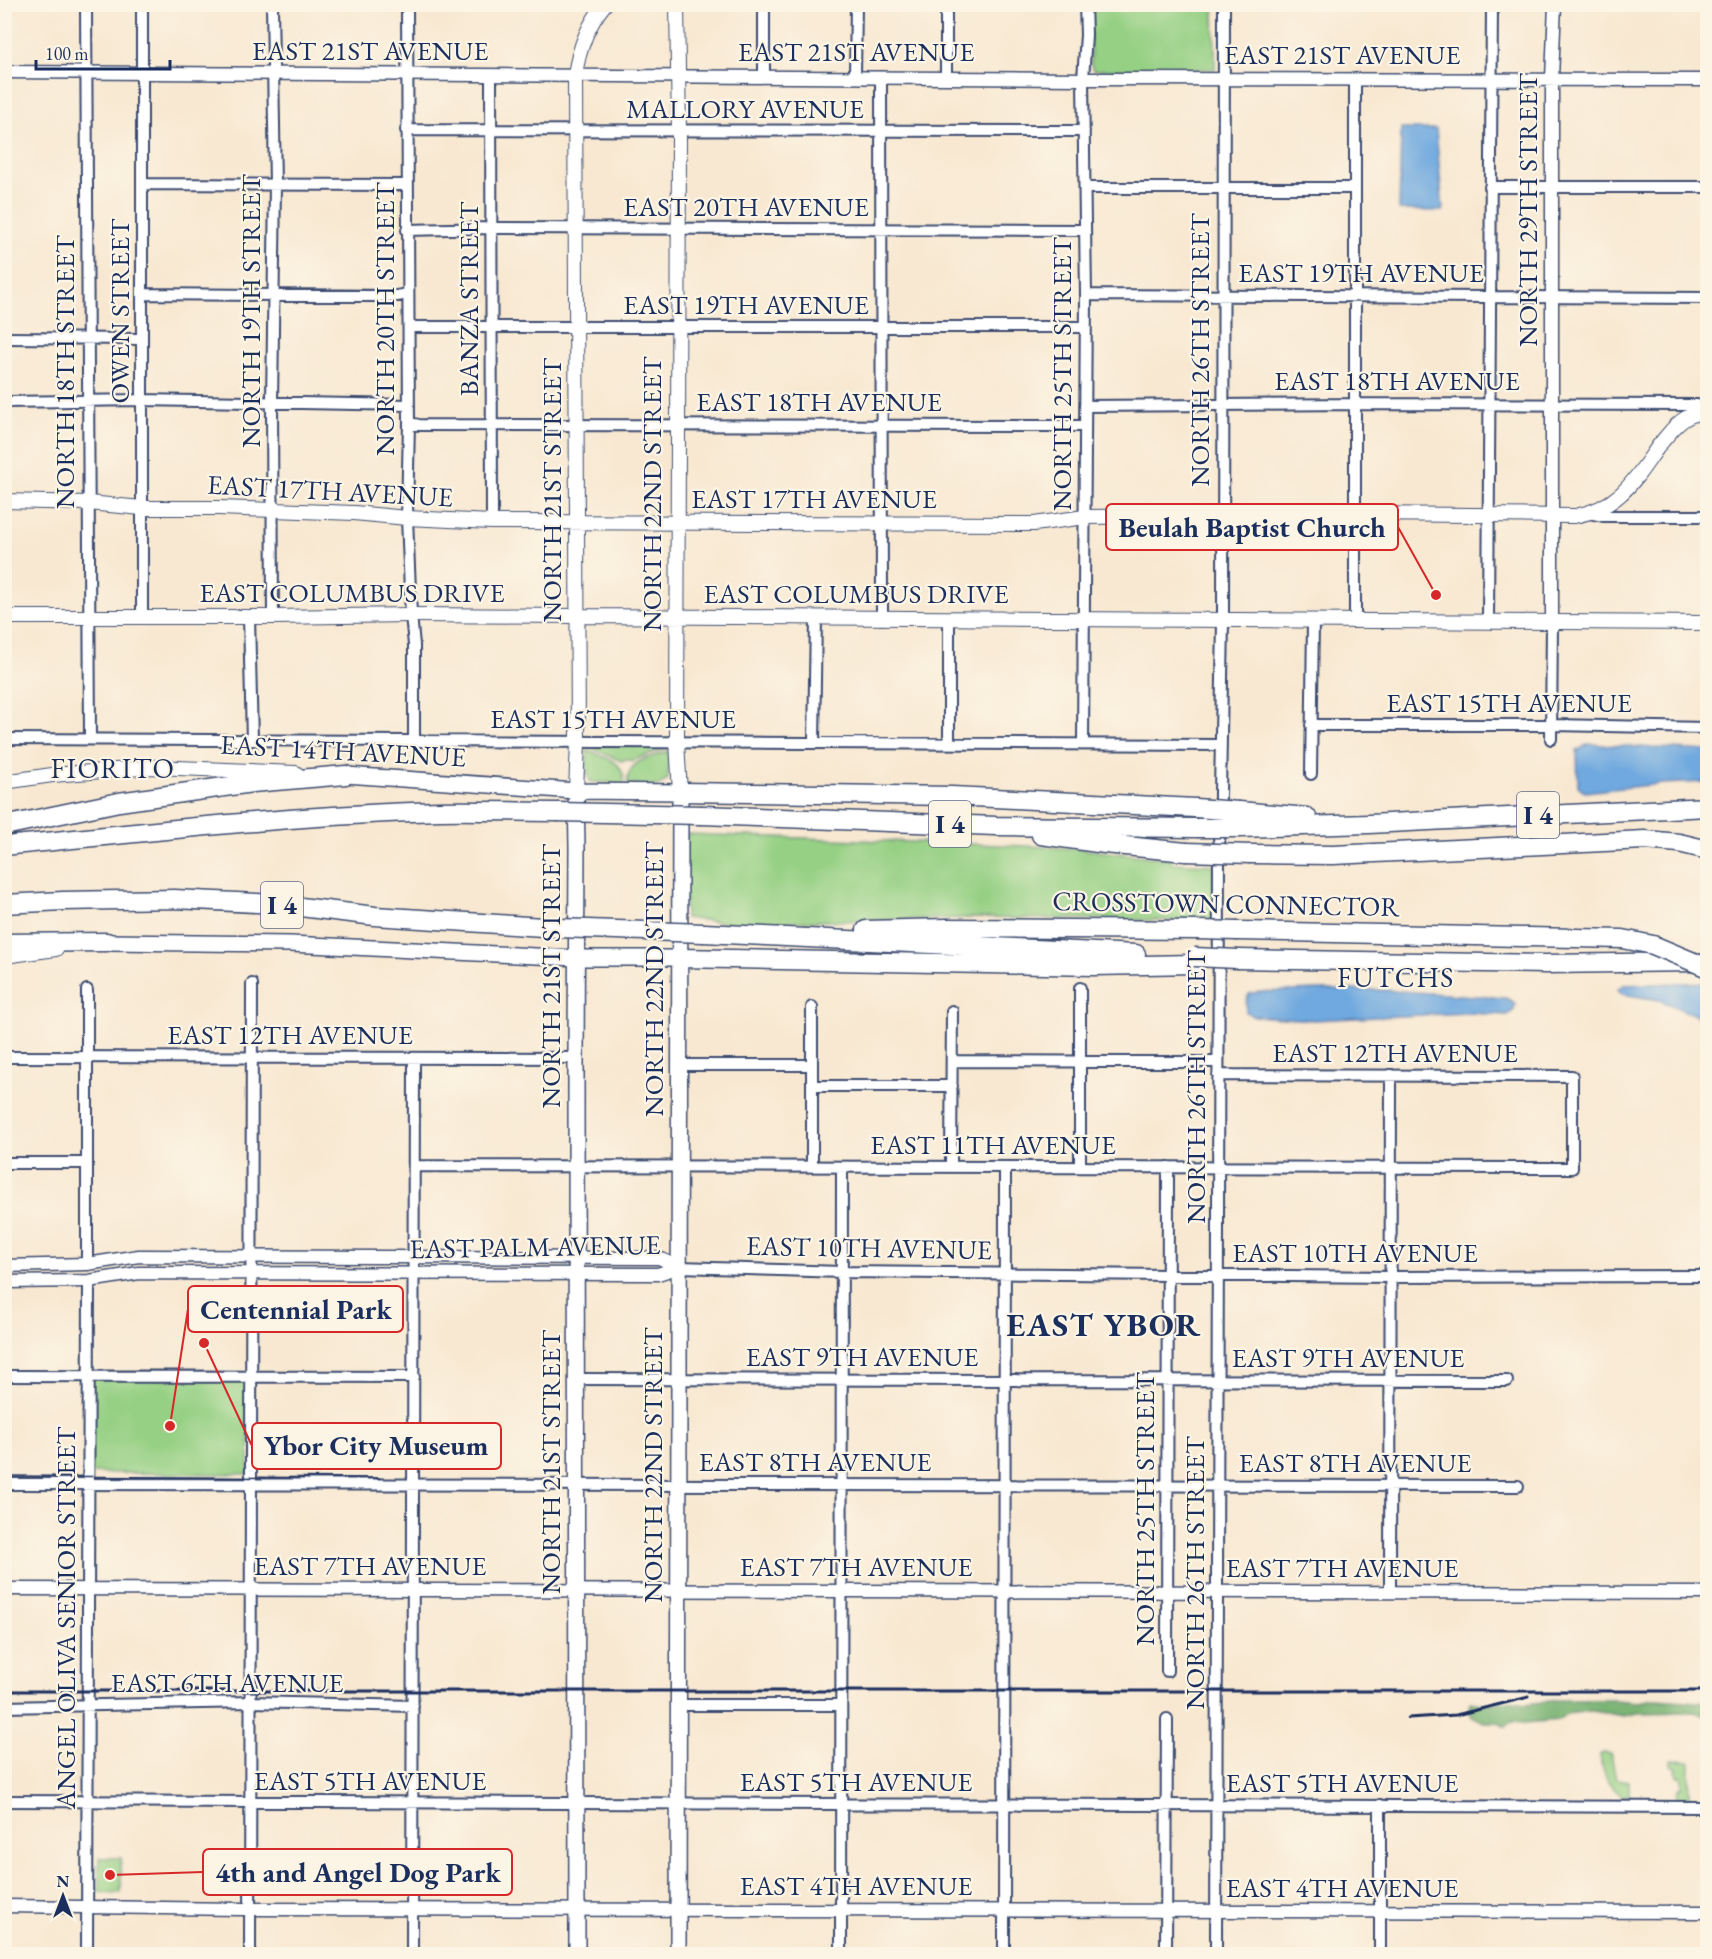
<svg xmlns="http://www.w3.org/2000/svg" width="1712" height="1959" font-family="'EB Garamond',serif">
<rect width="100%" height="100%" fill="#fcf5e5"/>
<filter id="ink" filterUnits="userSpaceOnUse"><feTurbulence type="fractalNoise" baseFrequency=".0167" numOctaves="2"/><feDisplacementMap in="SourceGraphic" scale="12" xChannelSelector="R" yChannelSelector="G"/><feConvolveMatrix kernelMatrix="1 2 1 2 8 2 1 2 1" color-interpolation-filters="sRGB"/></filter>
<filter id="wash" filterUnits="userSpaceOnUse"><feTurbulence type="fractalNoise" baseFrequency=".008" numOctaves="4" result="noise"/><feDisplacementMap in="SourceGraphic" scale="24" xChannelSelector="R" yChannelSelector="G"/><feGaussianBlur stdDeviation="1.35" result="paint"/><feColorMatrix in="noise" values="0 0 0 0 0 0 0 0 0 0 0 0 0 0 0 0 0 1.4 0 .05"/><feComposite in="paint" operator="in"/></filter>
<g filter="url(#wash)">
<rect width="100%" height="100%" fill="#f8e8d1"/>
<!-- green -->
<path fill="#96d084" stroke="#588071" stroke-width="1.5" d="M1089 5H1214L1215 69 1093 70 1091 64Z
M587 746H666L667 748 631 761 627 759 621 761Z
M587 750C607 759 624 759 624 784L591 782 587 774Z
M668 751V779L658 786 627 784C628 759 647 759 668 751Z
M686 834 1028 846 1079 849 1171 859 1172 863 1214 865V921L974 918 730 923 685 918Z
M91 1379H250L249 1474 91 1473Z
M1603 1753 1611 1754 1616 1779 1629 1781V1796H1622L1609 1784 1599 1758V1755Z
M1671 1760 1690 1761 1689 1798 1687 1801 1682 1800 1677 1796 1678 1788H1682V1777L1678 1776 1676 1770 1677 1767 1671 1765Z
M99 1858H121V1893L99 1892Z"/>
<!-- forest -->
<path fill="#78b272" stroke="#4a7068" stroke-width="1.5" d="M1656 1699 1698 1702 1707 1700V1715L1693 1712 1637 1713 1624 1716 1592 1711 1566 1714 1558 1720 1525 1723 1511 1722 1506 1727 1497 1722H1484L1472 1716 1469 1709 1470 1702 1483 1704 1508 1701 1526 1704 1557 1700H1614L1638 1702Z"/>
<!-- water -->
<path fill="#70a9df" stroke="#466c9e" stroke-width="1.5" d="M1401 129H1436L1443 211 1399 210Z
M1588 744 1707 751V782L1660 784 1585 792 1578 786 1577 751Z
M1707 982V1020L1659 1000 1622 994 1618 989 1623 985Z
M1318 990H1383L1506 998 1515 1003 1514 1010 1508 1015 1468 1013 1313 1020 1253 1016 1246 1012V1003L1249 994 1259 992Z"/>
</g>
<g filter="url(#ink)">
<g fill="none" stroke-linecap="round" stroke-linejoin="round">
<defs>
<path id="minor" d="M86 4 90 739
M272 4 275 185 272 403 273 617
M407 4 409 423 407 518 411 615 414 645V741
M764 4V76
M946 4V77
M491 75 492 522
M855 76 856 4
M881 77 882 619
M406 130 1084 131
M143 184 407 185
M1490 187H1708
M1085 188H1355
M407 230 492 228 1084 230
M143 294 397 296 408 294
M1086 295 1708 298
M409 327H1084
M4 338 142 339
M4 402 142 400 409 405
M1085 406 1355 404 1697 405 1707 410
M409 423 419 425 1085 426
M1589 513 1603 516H1708
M142 617V4
M249 617 252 740
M1355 622V79
M1488 622 1492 4
M1311 725H1552L1708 728
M4 739 1221 745
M1551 739 1552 622
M814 742 816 619
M949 743V619
M1083 743 1086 295 1083 79 1086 35 1085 4
M1311 774 1313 622
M4 1057 576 1058
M952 1061 1218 1062
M679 1065H812
M812 1086H952
M4 1163H87
M414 1166 1572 1168V1076L1218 1075
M812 1167V1007
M951 1167 952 1011
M1080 1167V988
M87 1264V990
M679 1267 842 1272 1391 1277 1708 1276
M4 1376 414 1377
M577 1379 1507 1381
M4 1484 1518 1486
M1390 1592 1391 1075
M1167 1671 1168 1167
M678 1705H841
M4 1707 251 1702 413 1706
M4 1801 1708 1807
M87 1954 89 1281
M250 1954 252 984
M412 1954 414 1058
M841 1954 842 1167
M1004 1954 1005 1167
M1166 1954 1167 1719
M1216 1954 1219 851 1223 621 1224 4
M1380 1954V1805"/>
<path id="tertiary" d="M4 72 1083 79 1708 80
M1552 622V79L1555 4
M4 1266 87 1264 139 1256 659 1258 679 1267
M4 1282 89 1281 139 1273 658 1274 679 1267
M4 1589 1708 1593
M4 1906 241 1909 1708 1912"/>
<path id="secondary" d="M677 4 679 132 677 742 680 792
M4 501 88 503 142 508H219L354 513 407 518 492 522 1034 524 1085 517 1356 514 1575 516C1621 507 1635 479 1660 444 1668 435 1675 424 1686 418 1692 414 1701 412 1708 410
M4 617H273L411 615 1708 623
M4 782 52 775 154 767 296 773
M576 791 578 742 575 75C579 48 587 25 605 4
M4 956 56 949"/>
<path id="primary" d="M346 775 576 791 680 792 678 1954
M576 791 577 847 576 1058 577 1954
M107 942 290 944 576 958H679"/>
<path id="motorway" d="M680 792 952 796 1195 808
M1239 811 1307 817
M702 815 996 826 1197 828
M4 826 119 802 252 783 346 775
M1239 828 1369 824 1708 807
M1041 835 1105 844 1186 852
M4 846C149 832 294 815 439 811 478 810 518 812 557 812
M1251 854 1333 855 1645 840 1679 843 1708 850
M4 904 63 901 174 899 276 904 375 916 558 928
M866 930 947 928 1197 930
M1238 931 1475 936
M704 933 1136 954
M4 943 107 942
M679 958 1094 966 1194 964
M1238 959 1546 964 1695 962"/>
</defs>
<!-- minor casing -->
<use href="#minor" stroke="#3c4b6f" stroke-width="14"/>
<!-- tertiary casing -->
<use href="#tertiary" stroke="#3c4b6f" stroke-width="15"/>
<!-- secondary casing -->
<use href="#secondary" stroke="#3c4b6f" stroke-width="16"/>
<!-- primary casing -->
<use href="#primary" stroke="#3c4b6f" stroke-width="18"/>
<!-- motorway casing -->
<use href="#motorway" stroke="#3c4b6f" stroke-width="21"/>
<!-- minor -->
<use href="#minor" stroke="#fff" stroke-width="10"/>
<!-- tertiary -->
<use href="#tertiary" stroke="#fff" stroke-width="12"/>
<!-- secondary -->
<use href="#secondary" stroke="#fff" stroke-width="14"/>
<!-- primary -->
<use href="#primary" stroke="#fff" stroke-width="15"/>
<!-- motorway -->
<use href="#motorway" stroke="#fff" stroke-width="18"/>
<!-- tram -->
<path stroke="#1b2f5e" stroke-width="1.5" d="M4 1476 380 1478"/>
<!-- rail -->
<path stroke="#1b2f5e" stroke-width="3" d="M4 1691H1708
M1408 1718 1456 1715 1529 1697"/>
<defs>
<path id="motorway-bridge" d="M1195 808 1239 811
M557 812 702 815
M1197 828H1239
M1186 852 1251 854
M558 928 704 933
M1197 930 1238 931
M1475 936 1623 939 1653 945 1708 968
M1194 957 1238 959"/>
</defs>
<!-- motorway-bridge casing -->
<use href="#motorway-bridge" stroke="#3c4b6f" stroke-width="21" stroke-linecap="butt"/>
<!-- motorway-bridge -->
<use href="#motorway-bridge" stroke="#fff" stroke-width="18"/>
</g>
</g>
<g text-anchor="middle" stroke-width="4.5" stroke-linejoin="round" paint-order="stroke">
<!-- shield labels -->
<g fill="#fcf5e5" stroke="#5e6a86" stroke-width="1.5">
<rect x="1517" y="792" width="42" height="46" rx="4.5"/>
<rect x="929" y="801" width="42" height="46" rx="4.5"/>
<rect x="261" y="882" width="42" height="46" rx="4.5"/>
</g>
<g font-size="26" font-weight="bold" fill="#1b2f5e">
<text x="1538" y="824">I 4</text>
<text x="950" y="833">I 4</text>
<text x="282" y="914">I 4</text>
</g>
<!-- street labels -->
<g font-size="27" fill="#1b2f5e" stroke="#fcf5e5">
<text x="370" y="60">EAST 21ST AVENUE</text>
<text x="856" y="61">EAST 21ST AVENUE</text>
<text x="1342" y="64">EAST 21ST AVENUE</text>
<text x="745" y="118">MALLORY AVENUE</text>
<text x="746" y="216">EAST 20TH AVENUE</text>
<text transform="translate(1528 210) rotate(-90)" y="9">NORTH 29TH STREET</text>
<text x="1361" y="282">EAST 19TH AVENUE</text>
<text transform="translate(469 299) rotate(-90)" y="9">BANZA STREET</text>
<text x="746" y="314">EAST 19TH AVENUE</text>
<text transform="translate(120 311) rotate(-90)" y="9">OWEN STREET</text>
<text transform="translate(251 311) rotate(-90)" y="9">NORTH 19TH STREET</text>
<text transform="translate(385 319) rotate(-90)" y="9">NORTH 20TH STREET</text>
<text transform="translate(1200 350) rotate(-90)" y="9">NORTH 26TH STREET</text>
<text transform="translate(65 372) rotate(-90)" y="9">NORTH 18TH STREET</text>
<text transform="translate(1062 374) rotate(-90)" y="9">NORTH 25TH STREET</text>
<text x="1397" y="390">EAST 18TH AVENUE</text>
<text x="819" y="411">EAST 18TH AVENUE</text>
<text transform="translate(552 490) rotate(-90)" y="9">NORTH 21ST STREET</text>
<text transform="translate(330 491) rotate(3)" y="9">EAST 17TH AVENUE</text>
<text transform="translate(652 494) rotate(-90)" y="9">NORTH 22ND STREET</text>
<text x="814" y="508">EAST 17TH AVENUE</text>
<text x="352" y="602">EAST COLUMBUS DRIVE</text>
<text x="856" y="603">EAST COLUMBUS DRIVE</text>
<text x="1509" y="712">EAST 15TH AVENUE</text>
<text x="613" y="728">EAST 15TH AVENUE</text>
<text transform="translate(343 751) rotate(3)" y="9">EAST 14TH AVENUE</text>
<text transform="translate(1226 904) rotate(1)" y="9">CROSSTOWN CONNECTOR</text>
<text transform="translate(551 976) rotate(-90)" y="9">NORTH 21ST STREET</text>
<text transform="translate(654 979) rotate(-90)" y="9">NORTH 22ND STREET</text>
<text x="290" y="1044">EAST 12TH AVENUE</text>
<text x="1395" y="1062">EAST 12TH AVENUE</text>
<text transform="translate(1196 1087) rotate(-90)" y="9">NORTH 26TH STREET</text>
<text x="993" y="1154">EAST 11TH AVENUE</text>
<text transform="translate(535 1247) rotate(-1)" y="9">EAST PALM AVENUE</text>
<text transform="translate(869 1248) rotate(1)" y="9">EAST 10TH AVENUE</text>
<text x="1355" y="1262">EAST 10TH AVENUE</text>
<text x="862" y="1366">EAST 9TH AVENUE</text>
<text x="1348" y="1367">EAST 9TH AVENUE</text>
<text transform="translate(551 1462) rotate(-90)" y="9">NORTH 21ST STREET</text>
<text x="815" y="1471">EAST 8TH AVENUE</text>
<text x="1355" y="1472">EAST 8TH AVENUE</text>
<text transform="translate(653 1465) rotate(-90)" y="9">NORTH 22ND STREET</text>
<text transform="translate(1145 1509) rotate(-90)" y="9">NORTH 25TH STREET</text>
<text x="370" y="1575">EAST 7TH AVENUE</text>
<text x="856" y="1576">EAST 7TH AVENUE</text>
<text x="1342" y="1577">EAST 7TH AVENUE</text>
<text transform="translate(1195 1573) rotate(-90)" y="9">NORTH 26TH STREET</text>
<text transform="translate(66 1618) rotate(-90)" y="9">ANGEL OLIVA SENIOR STREET</text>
<text x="227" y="1692">EAST 6TH AVENUE</text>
<text x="370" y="1790">EAST 5TH AVENUE</text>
<text x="856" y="1791">EAST 5TH AVENUE</text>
<text x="1342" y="1792">EAST 5TH AVENUE</text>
<text x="856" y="1895">EAST 4TH AVENUE</text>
<text x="1342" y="1897">EAST 4TH AVENUE</text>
</g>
<!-- neighbourhood labels -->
<g font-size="28" letter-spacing="1.5" fill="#1b2f5e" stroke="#fcf5e5">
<text x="113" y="778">FIORITO</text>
<text x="1396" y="987">FUTCHS</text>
</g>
<!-- district labels -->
<g font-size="33" font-weight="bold" letter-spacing="1.5" fill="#1b2f5e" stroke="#fcf5e5">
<text x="1104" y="1336">EAST YBOR</text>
</g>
</g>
<!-- callouts -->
<path fill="none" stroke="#d62828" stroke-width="2" d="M1436 595L1398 527M170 1426L188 1309M204 1343L252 1446M110 1875L203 1872"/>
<g fill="#d62828" stroke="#fcf5e5" stroke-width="2">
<circle cx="1436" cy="595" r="6"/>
<circle cx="170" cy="1426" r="6"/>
<circle cx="204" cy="1343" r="6"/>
<circle cx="110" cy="1875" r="6"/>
</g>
<g fill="#fcf5e5" stroke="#d62828" stroke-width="2">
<rect x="1106" y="504" width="292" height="46" rx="6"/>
<rect x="188" y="1286" width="215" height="46" rx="6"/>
<rect x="252" y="1423" width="249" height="46" rx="6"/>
<rect x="203" y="1849" width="309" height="46" rx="6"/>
</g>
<g font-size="28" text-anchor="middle" font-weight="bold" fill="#1b2f5e">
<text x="1252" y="537">Beulah Baptist Church</text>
<text x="296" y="1319">Centennial Park</text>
<text x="376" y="1455">Ybor City Museum</text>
<text x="358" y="1882">4th and Angel Dog Park</text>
</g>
<!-- margin -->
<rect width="1712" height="1959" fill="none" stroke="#fcf5e5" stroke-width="24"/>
<!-- north arrow -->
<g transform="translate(63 1896)" stroke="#fcf5e5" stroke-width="4.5" paint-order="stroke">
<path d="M0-4.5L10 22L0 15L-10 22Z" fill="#1b2f5e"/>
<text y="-9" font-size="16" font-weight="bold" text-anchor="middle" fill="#1b2f5e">N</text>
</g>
<!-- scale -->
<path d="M36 60v9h134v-9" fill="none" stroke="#1b2f5e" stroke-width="3"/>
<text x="45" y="60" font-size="18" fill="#1b2f5e" stroke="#fcf5e5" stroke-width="4.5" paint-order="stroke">100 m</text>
</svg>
